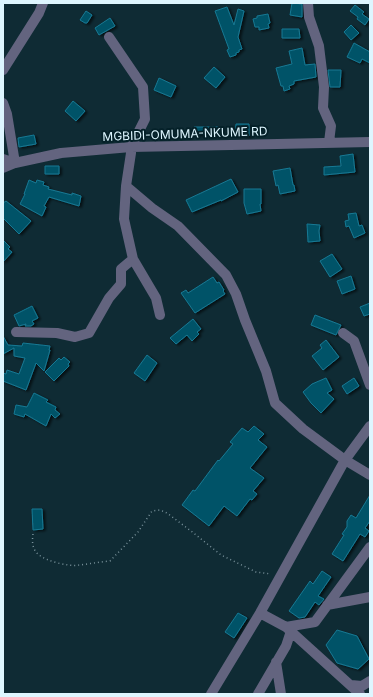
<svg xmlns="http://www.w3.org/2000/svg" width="373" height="697" font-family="Inter,sans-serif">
<defs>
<filter id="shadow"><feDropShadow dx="2.5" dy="1.5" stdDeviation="1" flood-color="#0009"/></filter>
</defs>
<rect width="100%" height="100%" fill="#0f2b34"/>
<!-- building -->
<path fill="#045367" stroke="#167994" filter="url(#shadow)" d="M292 3 302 4V17L290 15Z
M355 5 364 12 362 14 369 19 365 25 357 19 358 17 350 11Z
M227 7 234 25 238 9 244 11 238 37 242 49 239 50V52L236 53V55L230 57 227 50 229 49 215 11Z
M86 11 92 15 87 23H85L80 20Z
M268 14 270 23 268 24 269 28 259 30V27H255L253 19 257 18V16Z
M110 18 115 26 99 35 95 28Z
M351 25 359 33 351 40 344 32Z
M282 29H299L300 38H282Z
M354 43 370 52V63L362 59 360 63 347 57Z
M302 48 305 65 315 64 316 77 294 81V84L289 86 290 89 284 91 283 86H281L276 68 292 64 289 51Z
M214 67 225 77 216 88 204 78Z
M328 70H341L340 87H330Z
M159 78 176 86 171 97 154 90Z
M73 101 85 111 76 121 65 111Z
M236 124H249V136L235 135Z
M194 127H221L220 134H194Z
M34 135 36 144 19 147 18 138Z
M353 154 355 172 324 175V167L341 166 340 156Z
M45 166H59V174H45Z
M290 168 293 185H294L295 191 280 194 278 185 276 186 273 171Z
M231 179 238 192 221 201V200L192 212 186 200Z
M29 180 36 183 37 180 44 182 43 185 49 187 48 189 72 195V193L81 196 79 206 49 197 44 206 46 207 42 216 20 204 25 194H24Z
M244 189H261V204H260L261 211 247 214 244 203Z
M6 201 31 221 19 234 3 218V203Z
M356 213 359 226 362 225 365 233 354 238 349 226 346 227 345 221 349 220 348 214Z
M307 224 320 225 319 231 320 241 308 242Z
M3 240 10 247 8 249 12 252 3 262Z
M332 254 342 269 330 277 320 261Z
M351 276 355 289 342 294 337 281Z
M213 277 217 283 219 282 224 290 223 291 225 294 195 313 181 293 186 290 188 293Z
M370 303V314L364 316 360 307Z
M32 306 38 318 32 321 34 324 31 326H25L26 324 19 326 14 315Z
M315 315 341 325 336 335 311 325Z
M193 319 201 329 197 332 199 334 192 341 187 335 176 344 170 338Z
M3 336 8 345 22 346 23 343 50 346 49 350H50L44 371 36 363 26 390 3 381V373L6 374 7 370 19 374 25 358 14 356V348L3 354Z
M326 340 339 357 323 370 312 356 322 348 320 345Z
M147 355 157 363 145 381 134 373Z
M64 357 70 362 68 364 69 366 54 381 45 372 59 358 61 360Z
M326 378 332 390 327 393 334 399 321 413 311 403 303 392 312 384Z
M354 378 359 386 347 394 342 386Z
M34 393 48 400 46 402 56 407 55 410 60 414 55 418 51 414 46 426 25 414 24 417 14 414 16 405 27 407Z
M254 426 264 434 258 440 267 447 250 468 264 478 253 491 257 494 252 500 250 499 237 516 224 506 209 526 182 505 193 490 195 491 218 460 219 461 233 444 230 442 242 428 248 432Z
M370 495V521L365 528 369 531 365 537 360 534 343 561 332 554 344 535 342 534 347 527V521L351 515 356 518Z
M32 509H42L43 529 33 530Z
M322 571 331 577 318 596 324 599 319 605 315 602 305 617 299 618 289 611 310 581 313 584Z
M238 613 247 618 234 638 225 632Z
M337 630 357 636 369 659 358 669 337 663 326 645Z"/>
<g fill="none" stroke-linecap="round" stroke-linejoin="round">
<!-- path -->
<path stroke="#79929b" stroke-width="1.5" stroke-dasharray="1 3" stroke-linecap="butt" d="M33 534C32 541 32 549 38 554 45 561 69 567 79 565 89 564 99 562 110 561L138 532 152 511 160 510 167 513 191 531 221 555 256 572 271 574"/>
<!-- minor -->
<path stroke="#63647f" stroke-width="10" d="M308 3 309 17 319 46 324 87 323 108 331 126 329 142
M109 37 143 87 145 119 131 147V153L126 186
M3 70 39 13 43 3
M3 103 7 114 15 163 3 159
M3 168 15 163 61 153 131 147 370 142
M160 315 156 298 133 259 124 219 126 186 152 208 178 226 226 275 236 294 245 320 266 371 275 403 303 429 345 460 370 475
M16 332 57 333 75 337 89 333 109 298 121 284V269L133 259
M343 333 354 341 370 385
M327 605 370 597
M260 613 286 627 315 622 370 547
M286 627 360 694
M276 662 281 694
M351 685 362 686 370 681
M211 694 260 613 345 460 370 426
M258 694 286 646 291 631"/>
</g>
<g text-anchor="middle" stroke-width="4" stroke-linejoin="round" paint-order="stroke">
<!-- street labels -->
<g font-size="12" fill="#def6ff" stroke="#052129">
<text transform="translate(185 134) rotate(-2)" y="4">MGBIDI-OMUMA-NKUME RD</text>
</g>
</g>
<!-- border -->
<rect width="373" height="697" fill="none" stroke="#def6ff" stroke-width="8"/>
</svg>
